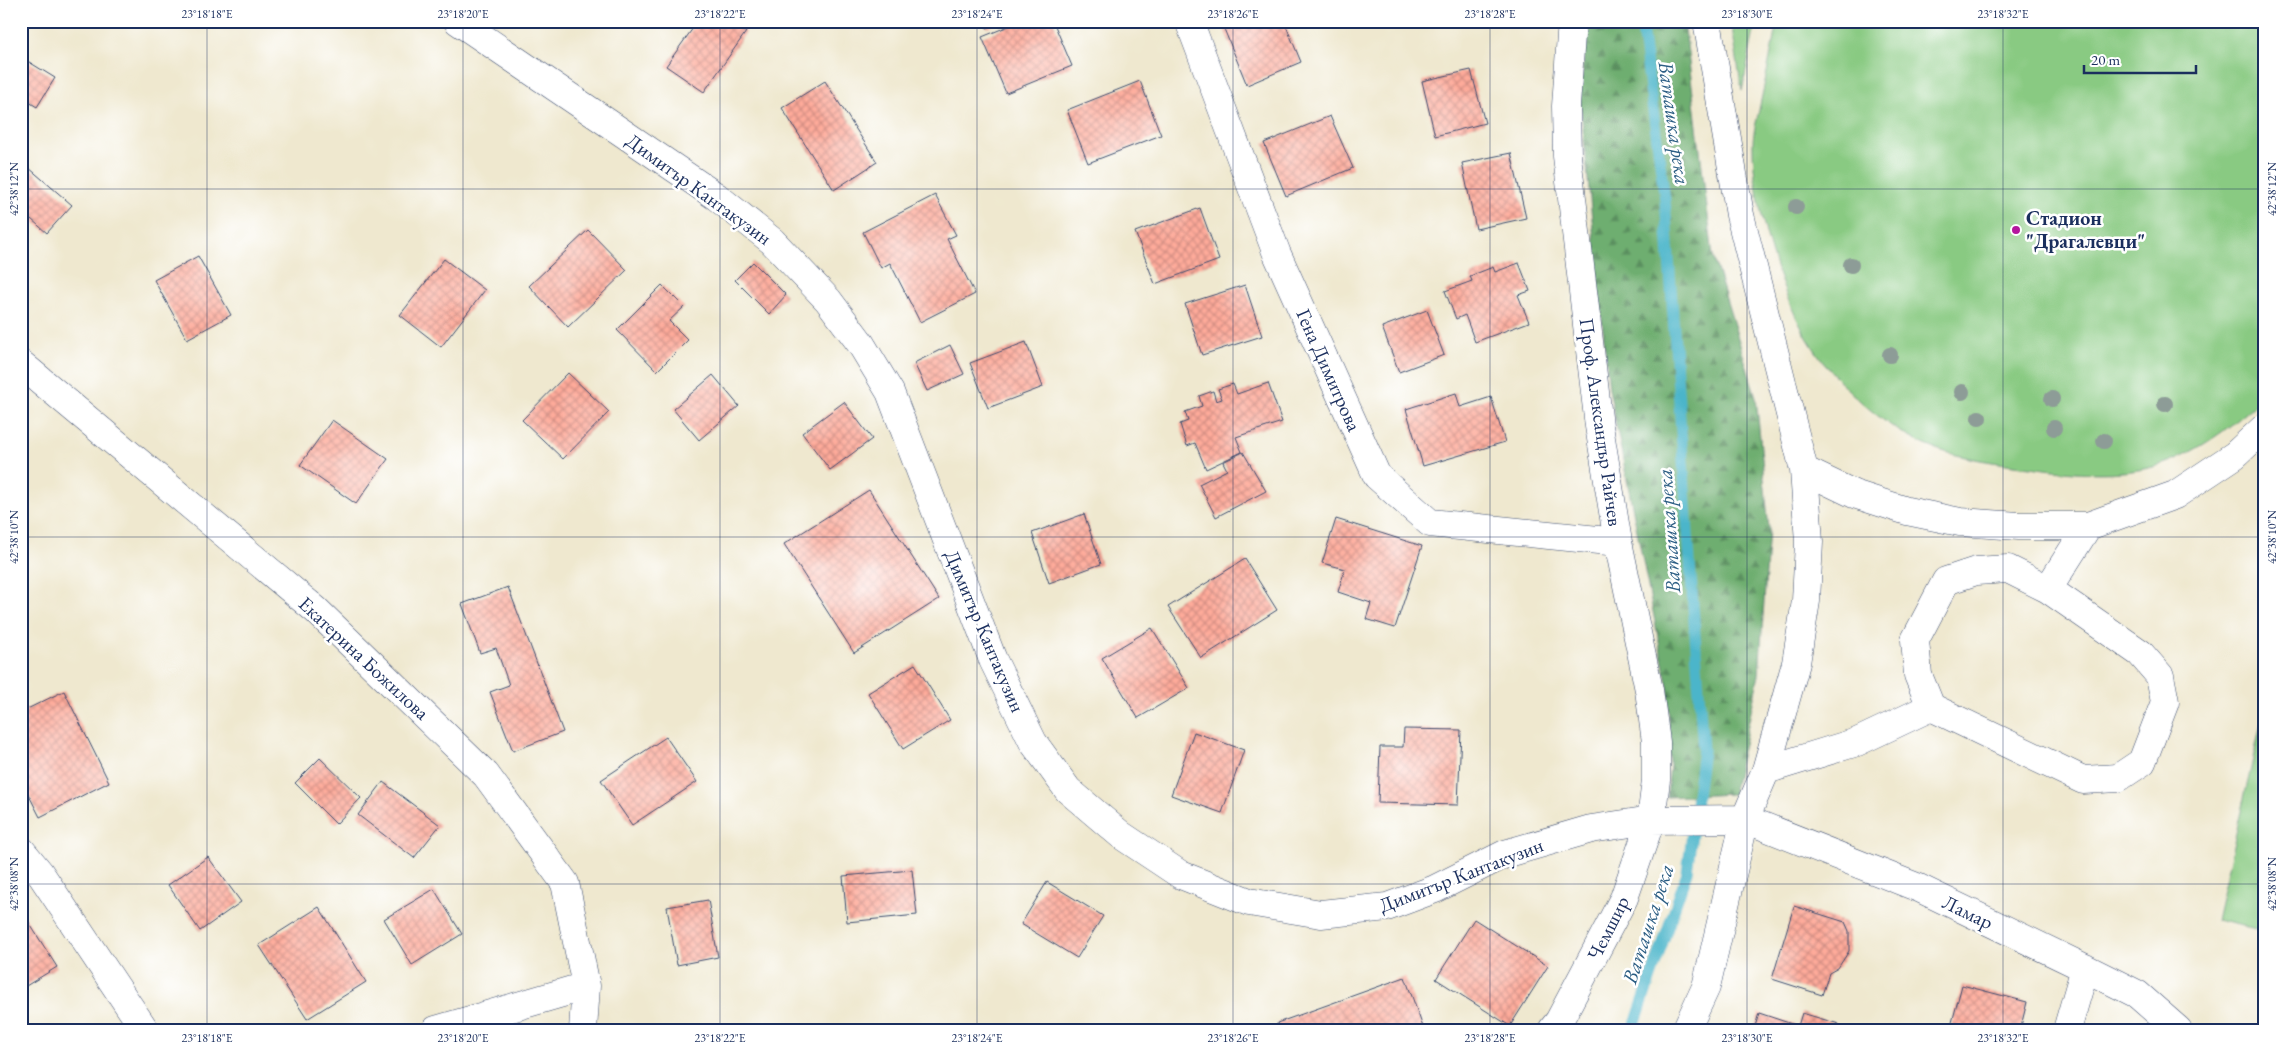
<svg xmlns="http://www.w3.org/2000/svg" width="2286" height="1051" font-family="'EB Garamond',serif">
<defs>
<pattern id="forest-firs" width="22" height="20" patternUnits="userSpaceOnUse" patternTransform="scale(1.25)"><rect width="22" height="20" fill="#6eae70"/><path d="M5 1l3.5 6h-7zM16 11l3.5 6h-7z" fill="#5a8e5f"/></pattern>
<pattern id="building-cross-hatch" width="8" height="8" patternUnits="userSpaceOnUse" patternTransform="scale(1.25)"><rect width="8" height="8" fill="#feaa9a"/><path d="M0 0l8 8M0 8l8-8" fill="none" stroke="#cd8b81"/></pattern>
</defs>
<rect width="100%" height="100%" fill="#fff"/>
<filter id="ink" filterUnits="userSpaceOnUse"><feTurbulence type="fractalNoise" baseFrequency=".02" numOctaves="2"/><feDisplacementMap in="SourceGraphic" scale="10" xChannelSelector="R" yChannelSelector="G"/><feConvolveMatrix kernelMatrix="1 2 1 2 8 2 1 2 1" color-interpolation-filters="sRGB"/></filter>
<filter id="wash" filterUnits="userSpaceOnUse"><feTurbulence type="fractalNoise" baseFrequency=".0096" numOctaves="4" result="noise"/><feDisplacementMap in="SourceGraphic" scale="20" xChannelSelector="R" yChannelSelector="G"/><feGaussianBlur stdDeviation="1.12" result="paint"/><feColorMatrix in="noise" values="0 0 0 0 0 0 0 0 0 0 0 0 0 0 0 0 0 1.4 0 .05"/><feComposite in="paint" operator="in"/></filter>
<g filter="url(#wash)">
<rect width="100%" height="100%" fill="#efe8cf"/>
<!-- grass -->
<path fill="#89ca82" stroke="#527c70" d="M1731 21H1756L1742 91Z
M1777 21H2265V396C2236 423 2203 449 2166 463 2124 478 2072 473 2030 467 1997 463 1964 459 1933 448 1889 432 1838 386 1813 347 1780 298 1752 202 1753 143 1753 131 1758 117 1760 105 1766 77 1772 49 1777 21Z
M2265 707V931L2216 920Z"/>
<!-- forest -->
<path fill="url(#forest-firs)" stroke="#446e67" d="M1587 21H1684L1713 256 1756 397 1769 529 1759 675 1733 794 1667 797 1670 765 1668 688 1609 389 1580 99Z"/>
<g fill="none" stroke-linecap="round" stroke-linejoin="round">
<!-- stream -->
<path stroke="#4cb5ca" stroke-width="11" d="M1633 1030 1687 872 1703 750 1665 200 1641 21"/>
</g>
<g id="blocks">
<!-- building -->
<path fill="url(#building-cross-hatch)" d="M698 21H731L746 32 704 92 666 66Z
M984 21H1002L987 28Z
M1021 21H1053L1072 66 1006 93 982 37Z
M1230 21H1284L1301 62 1247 85 1222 24Z
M21 57 55 78 37 107 21 97Z
M1471 70 1485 123 1435 136 1422 81Z
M825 81 877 162 834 190 782 108Z
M1140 81 1161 135 1088 163 1067 110Z
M1330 116 1353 168 1286 196 1264 143Z
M1511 153 1526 218 1476 229 1462 163Z
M21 161 72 205 47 233 31 219 21 230Z
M935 195 956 235 947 239 975 294 920 322 890 263 881 268 863 232Z
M1200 208 1219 260 1155 284 1135 232Z
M588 230 627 270 568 327 529 286Z
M198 256 231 315 187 339 154 280Z
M444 259 485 290 441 347 400 315Z
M753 262 786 295 769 314 735 280Z
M1519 263 1530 291 1518 295 1529 322 1475 342 1465 315 1456 319 1445 291 1472 281 1470 276 1493 267 1495 272Z
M662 285 684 307 669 321 688 340 657 371 617 330Z
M1245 285 1262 336 1202 355 1185 304Z
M1427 310 1444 355 1399 372 1382 327Z
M1026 342 1043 387 988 408 970 363Z
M950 345 964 374 927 391 914 363Z
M568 373 609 412 563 459 522 420Z
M713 375 739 406 699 440 673 409Z
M1268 383 1282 422 1236 437 1242 452 1206 469 1195 443 1187 446 1180 424 1188 421 1185 412 1202 406 1199 396 1213 391 1216 401 1222 399 1218 389 1233 384 1237 394Z
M1456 393 1460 407 1491 397 1505 442 1423 466 1406 409Z
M844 402 872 439 830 470 802 433Z
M332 420 388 459 356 504 300 465Z
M1243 452 1266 491 1216 517 1199 484 1227 470 1223 462Z
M869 490 939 599 854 653 784 544Z
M1084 514 1101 564 1049 583 1032 533Z
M1336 519 1422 546 1395 628 1366 619 1371 603 1338 592 1345 569 1322 563Z
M1245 559 1277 610 1201 658 1168 607Z
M508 587 563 732 513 751 490 692 509 685 496 648 480 653 462 604Z
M1152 628 1189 688 1138 718 1102 658Z
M915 664 950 720 903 749 868 693Z
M64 691 109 782 40 817 21 780V712Z
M1404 729 1461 730 1458 805 1378 803 1380 747H1403Z
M1194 732 1244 750 1222 813 1171 795Z
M666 737 697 782 632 825 601 780Z
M320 758 361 798 336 824 295 783Z
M383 782 440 825 414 858 358 815Z
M208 857 241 902 200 931 168 885Z
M912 870 917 915 847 922 843 876Z
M1047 882 1103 916 1077 958 1021 924Z
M434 889 462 934 412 965 384 919Z
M708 900 718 957 677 965 667 907Z
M1794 906 1845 922 1849 931V951L1838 968 1829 973 1822 995 1772 979Z
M319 907 366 982 307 1019 259 945Z
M21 910 57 967 21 989Z
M1474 919 1548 966 1510 1026 1436 979Z
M1405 977 1424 1030H1279L1277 1023Z
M1962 985 2027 1002 2020 1030H1950Z
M1759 1013 1798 1026 1802 1013 1839 1024 1838 1030H1754Z"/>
</g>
</g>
<g filter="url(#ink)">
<use href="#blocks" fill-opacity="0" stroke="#3b4b6f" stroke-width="1"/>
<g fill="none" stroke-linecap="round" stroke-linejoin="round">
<defs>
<path id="minor" d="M458 21 717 197 772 241 828 300 861 344 890 392 993 660 1033 742 1068 790 1121 835 1181 875 1249 902 1321 914 1387 907 1435 889 1505 854 1591 829 1651 820 1745 819 1919 888 2085 968 2137 994 2178 1030
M1189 21 1277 254 1377 476 1430 523 1618 542
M21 364 316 610 486 775 565 883 586 986 583 1030
M1804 470 1854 494 1907 511 1960 522 2019 526H2088L2175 495 2235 455 2265 427
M2008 569 2048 589 2140 653 2160 676 2165 702 2142 762 2118 778 2083 780 1931 707 1918 675 1915 640 1946 581 1976 571Z
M2048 589 2088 526
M1766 770 1857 742 1931 707
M21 850 40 873 145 1030
M436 1030 586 986
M1552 1030 1559 1021 1624 898 1651 820 1656 780V742L1649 690 1618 542 1599 426 1567 156 1566 106 1572 21
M1686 1030 1706 987 1745 819 1766 770 1796 663 1806 601 1809 542 1804 470 1740 215 1707 21
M2067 1030 2085 968"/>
</defs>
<!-- minor casing -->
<use href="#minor" stroke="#3b4b6f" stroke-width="29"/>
<!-- minor -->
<use href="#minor" stroke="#fff" stroke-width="28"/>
</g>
<!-- trees -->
<g fill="#8d9c97">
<circle cx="1796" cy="207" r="8"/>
<circle cx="1851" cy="265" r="8"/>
<circle cx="1890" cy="355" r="8"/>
<circle cx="1962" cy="392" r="8"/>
<circle cx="2052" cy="399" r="8"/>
<circle cx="2165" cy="404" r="8"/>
<circle cx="1979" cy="418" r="8"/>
<circle cx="2054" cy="428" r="8"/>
<circle cx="2104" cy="441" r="8"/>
</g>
</g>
<!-- ticks -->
<path fill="none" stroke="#1b2f5e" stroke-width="1" stroke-opacity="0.45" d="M207 21V1030M463 21V1030M720 21V1030M977 21V1030M1233 21V1030M1490 21V1030M1747 21V1030M2003 21V1030M2260 21V1030M21 189H2265M21 537H2265M21 884H2265"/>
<!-- markers -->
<circle fill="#b5179e" stroke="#fff" stroke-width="2" cx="2016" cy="230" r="5"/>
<g text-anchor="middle" stroke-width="5" stroke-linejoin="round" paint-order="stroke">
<!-- street labels -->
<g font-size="20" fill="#1b2f5e" stroke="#fff">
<text transform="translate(699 189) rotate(36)" y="7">Димитър Кантакузин</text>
<text transform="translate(1329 370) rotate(66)" y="7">Гена Димитрова</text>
<text transform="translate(1601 422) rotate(82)" y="7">Проф. Александър Райчев</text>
<text transform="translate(985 631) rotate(67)" y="7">Димитър Кантакузин</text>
<text transform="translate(364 658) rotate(43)" y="7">Екатерина Божилова</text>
<text transform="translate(1461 875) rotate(-21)" y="7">Димитър Кантакузин</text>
<text transform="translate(1968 912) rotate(26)" y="7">Ламар</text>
<text transform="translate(1608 928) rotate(-63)" y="7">Чемшир</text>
</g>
<!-- poi labels -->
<g font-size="20" font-weight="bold" fill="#1b2f5e" stroke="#fff" text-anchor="start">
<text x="2026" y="225">Стадион<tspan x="2026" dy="23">"Драгалевци"</tspan></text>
</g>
<!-- water labels -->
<g font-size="21" font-style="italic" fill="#2c5e84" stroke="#fff">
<text transform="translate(1674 123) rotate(82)" y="7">Ваташка река</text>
<text transform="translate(1669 531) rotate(-94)" y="7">Ваташка река</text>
<text transform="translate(1648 924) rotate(-72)" y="7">Ваташка река</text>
</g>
</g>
<!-- margin -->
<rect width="2286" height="1051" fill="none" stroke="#fff" stroke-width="55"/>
<!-- scale -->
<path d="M2084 65v8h112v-8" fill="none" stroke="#1b2f5e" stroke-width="2.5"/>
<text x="2091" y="65" font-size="15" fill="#1b2f5e" stroke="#ffffff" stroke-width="4" paint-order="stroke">20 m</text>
<rect x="28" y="28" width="2230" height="996" fill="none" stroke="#1b2f5e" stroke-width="2"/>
<g font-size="12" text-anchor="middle" fill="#1b2f5e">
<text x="207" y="18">23°18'18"E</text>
<text x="463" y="18">23°18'20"E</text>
<text x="720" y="18">23°18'22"E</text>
<text x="977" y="18">23°18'24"E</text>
<text x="1233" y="18">23°18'26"E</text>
<text x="1490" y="18">23°18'28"E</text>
<text x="1747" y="18">23°18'30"E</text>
<text x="2003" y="18">23°18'32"E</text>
<text transform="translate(14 189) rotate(-90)" y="4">42°38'12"N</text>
<text transform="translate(2272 189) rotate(-90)" y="4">42°38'12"N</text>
<text transform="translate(14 537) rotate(-90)" y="4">42°38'10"N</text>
<text transform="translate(2272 537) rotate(-90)" y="4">42°38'10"N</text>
<text transform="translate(14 884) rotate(-90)" y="4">42°38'08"N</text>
<text transform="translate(2272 884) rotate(-90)" y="4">42°38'08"N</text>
<text x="207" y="1042">23°18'18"E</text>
<text x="463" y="1042">23°18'20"E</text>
<text x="720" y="1042">23°18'22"E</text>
<text x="977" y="1042">23°18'24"E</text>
<text x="1233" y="1042">23°18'26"E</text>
<text x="1490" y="1042">23°18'28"E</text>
<text x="1747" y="1042">23°18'30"E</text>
<text x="2003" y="1042">23°18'32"E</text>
</g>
</svg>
